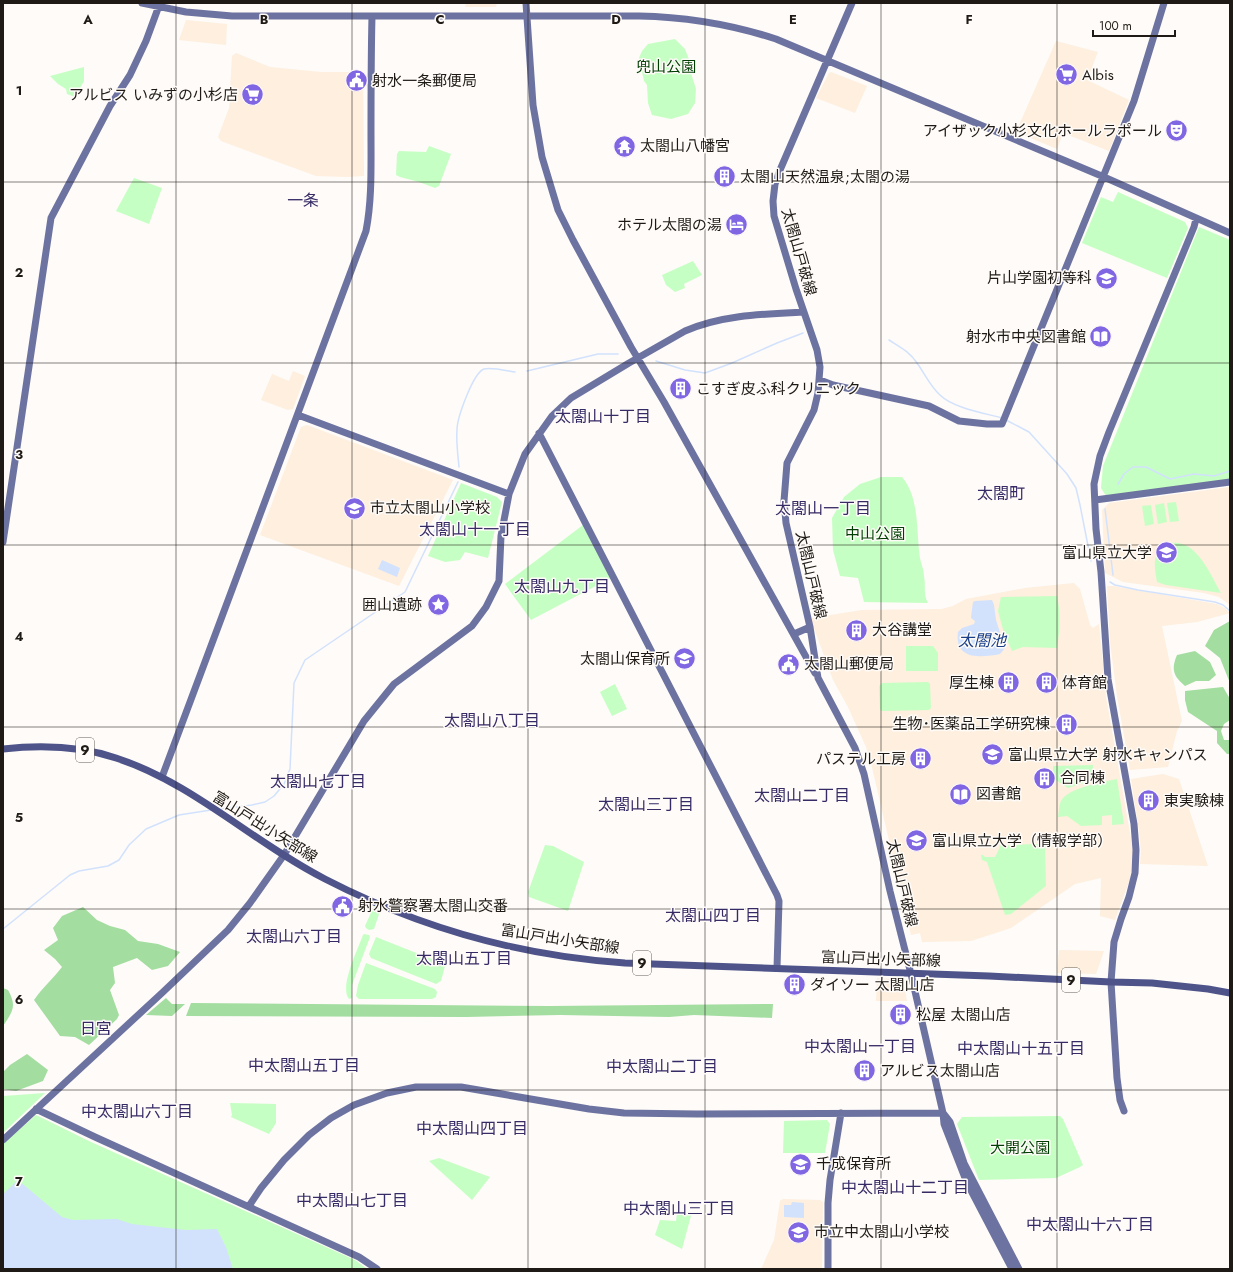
<svg xmlns="http://www.w3.org/2000/svg" width="1233" height="1272" font-family="Jost,'Noto Sans JP',sans-serif">
<rect width="100%" height="100%" fill="#fefbf8"/>
<!-- built -->
<path fill="#feefde" d="M466 3H497L496 7H465Z
M186 20 227 24 226 45 179 40Z
M1056 41 1098 52 1087 80 1129 100 1109 151 1063 133 1057 149 1016 132Z
M236 53 270 67 321 72H363L364 176 347 177 316 176 221 141 218 137 229 108 232 56Z
M831 72 867 86 855 113 816 98 829 73Z
M293 371 305 376 293 409 288 410 261 400 272 374 289 381Z
M307 425 453 480 399 586 260 535 301 427Z
M1230 487V605L1219 597 1204 593 1123 582 1105 573 1102 510 1109 503Z
M1074 583 1080 589 1090 625 1093 628 1099 624 1106 697 1133 850 1130 879 1115 920 1100 916 1101 878 1075 884 1011 928 971 941 922 942 920 933 911 935 871 763 866 747 848 707 833 680 811 620 812 618 862 610 941 609 953 606 966 599 1025 588Z
M1107 586H1113L1217 604 1225 608 1230 613 1197 622 1162 626 1182 721 1177 731 1168 767 1130 770 1117 696 1110 642Z
M1163 774 1179 779 1208 866 1140 864 1141 851 1139 831 1131 779Z
M1059 950 1104 951 1096 974 1057 973Z
M877 978 897 979 904 985 907 1001H876Z
M783 1199 820 1200 823 1202 822 1269H761L774 1240 780 1201Z"/>
<!-- green -->
<path fill="#c6ffc3" d="M675 39 685 49 690 62V70L696 89 695 103 688 114 671 119 652 115 648 103 647 85 644 81 639 58 642 51 648 44Z
M84 67V81L75 97 67 94 66 89 58 84 50 76Z
M429 146 451 154 439 186 435 188 419 182 400 177 396 175 397 154 399 151 426 152Z
M134 178 162 188 149 224 116 211Z
M1118 192 1185 222 1188 228 1167 278 1082 243 1101 197 1113 202Z
M1199 227 1230 240V480L1106 496 1101 488 1103 466Z
M693 261 702 275 684 284 685 288 675 292 666 285 662 275Z
M881 477H902C920 498 916 532 920 558 921 564 924 570 924 576 926 586 923 594 928 603L864 602 858 578 840 576 833 550 832 518 844 497 860 484Z
M461 483 497 497 502 502 488 558 465 552 460 560 445 562 428 556Z
M1176 502 1179 521 1170 522 1167 503Z
M1164 503 1167 522 1158 524 1155 505Z
M1151 505 1154 524 1145 526 1142 506Z
M583 525 611 578 531 620 505 584Z
M1170 543C1197 539 1210 574 1221 593L1166 585 1157 582C1154 565 1151 551 1170 543Z
M1057 596C1061 613 1060 630 1057 648L1023 647 1012 651 1004 633 998 611 1001 597Z
M906 646H933L938 653V671H906Z
M928 682 930 684 931 708 929 710 881 711 880 709 879 686 882 683Z
M615 684 627 709 612 716 600 692Z
M1093 765V780L1068 788 1053 778V766Z
M1117 779 1124 824 1112 825V815L1102 816V825L1081 826 1067 816 1058 817C1059 812 1059 805 1061 801 1067 788 1104 782 1117 779Z
M1032 844H1045L1046 886 1011 914 1005 915 987 862 982 860 981 855H983L985 857H995L1000 847 999 846 1002 845V846Z
M545 845 553 846 584 862 568 911 529 897 528 892Z
M374 906 380 908V911L374 929 369 930 366 928 365 926Z
M364 934 369 935 370 937 352 985V998L349 999C339 987 358 949 363 935Z
M376 937 444 964 445 966 441 981 436 984 371 958 369 954Z
M366 963 435 989 437 992 436 997 432 999H359L356 996 358 985Z
M45 1093 3 1133V1096Z
M230 1103 276 1104V1123L269 1134 231 1117 232 1115Z
M36 1115 91 1142 355 1260 367 1269H3V1144Z
M1060 1116 1063 1119 1083 1165 1080 1167 1056 1178 979 1180 957 1124 962 1117Z
M827 1120 830 1124 825 1153H783L784 1121Z
M439 1158 490 1177 472 1200 429 1161Z
M692 1212 682 1249 655 1235 660 1220 676 1221 677 1213Z"/>
<!-- forest -->
<path fill="#a3dda0" d="M1230 621V683L1220 658 1205 646 1214 630Z
M1195 651 1210 662 1216 675 1209 681H1196L1185 686C1173 676 1171 669 1177 655Z
M1223 687 1230 699V720L1224 724 1221 731 1224 740H1230V754H1227L1217 743V731L1188 712 1185 700V691Z
M83 907 97 920 110 926 125 930 138 941 158 944 180 952 168 966 152 970 137 958 113 967 115 983 110 990 119 1015 117 1019 89 1045 75 1037 60 1036 34 1000C42 988 53 979 62 967L55 959 44 950 58 940 53 928 62 916Z
M3 988 8 990C17 1006 13 1011 3 1026Z
M166 998 172 1004H185L172 1016 146 1015Z
M191 1003 550 1006 773 1004 772 1018 694 1015 669 1017 560 1015 466 1017 186 1016Z
M27 1054 48 1070 43 1081 16 1091 3 1089V1072L10 1065Z"/>
<!-- water -->
<path fill="#d2e2fd" d="M382 560 400 568 397 577 378 569Z
M992 600 994 605 996 620 1005 648 1000 654C981 658 954 660 958 632L962 628 974 624 975 621 971 618V617L973 602 975 601Z
M18 1180 62 1217 73 1220 117 1219 132 1224 186 1230 217 1229 226 1247 233 1269H3V1194Z
M792 1202 804 1203V1218L784 1217V1205H791Z"/>
<g fill="none" stroke-linecap="round" stroke-linejoin="round">
<!-- stream -->
<path stroke="#d2e2fd" stroke-width="1.5" d="M889 340C900 347 910 352 917 363 925 374 930 386 940 395 953 408 984 413 1002 418
M656 361 685 370 705 373 732 363 777 343 803 333
M527 371 598 354H618
M1006 420 1029 432 1067 474 1076 488 1080 505 1091 561
M459 467C458 455 456 442 457 430 457 418 473 373 484 369 491 367 508 371 515 372
M1118 484 1124 474 1133 467H1146L1170 479 1194 474 1214 476 1230 471
M1105 509 1113 575
M1110 582 1115 585 1138 590 1215 602 1223 605 1230 611
M219 809 252 805 265 802 274 796 284 784 290 769 294 683 305 660 405 592 458 482
M3 929 70 875 79 871 108 866 119 860 129 845 146 829 179 815 211 810"/>
<!-- secondary -->
<path stroke="#6d73a0" stroke-width="7" d="M142 3 186 12 232 16H639C687 17 730 24 776 39L1104 177 1230 233
M526 3 533 105 542 157 558 210 573 240 631 347 664 402 815 673
M852 3 780 170 775 184 773 201 774 216 796 289 817 350 820 367 818 393 814 410 787 463 784 501 786 523 810 627 818 678 855 748 864 774 890 891 911 974 943 1113 944 1124 967 1183 1012 1269
M820 380 833 385 929 406 959 421 987 424H1002L1134 101 1164 3
M298 415 509 494
M539 433 777 895 779 901 777 968
M1095 500 1230 482
M3 542 51 218 110 106 130 75 146 41 160 3
M794 634 810 627
M162 777 366 231C372 200 371 168 371 136 371 96 371 56 372 16
M36 1109 95 1137 359 1257 377 1269
M1124 1111 1120 1100 1117 1078 1111 982 1114 942 1121 919 1129 897 1135 873 1136 850 1134 824 1108 679 1101 572 1096 529 1094 484 1100 456 1109 432 1194 227 1196 219
M943 1113 950 1122 964 1163 1019 1269
M3 1140 163 992 228 930 250 903 284 855 364 721 394 684 472 626 486 607 499 581 501 536 509 494 525 454 552 416 571 398 629 363 685 331C722 315 763 314 803 312
M249 1206 261 1188 284 1160 309 1135 331 1118 354 1105 387 1093 416 1087H461L589 1109 624 1113 697 1114 943 1113
M828 1269V1203L830 1180 841 1113"/>
<!-- primary -->
<path stroke="#4e5389" stroke-width="7" d="M3 749C40 745 80 746 116 758 193 783 254 843 325 879 418 927 521 956 625 963L989 976 1111 982 1152 983 1208 989 1230 993"/>
</g>
<!-- grid -->
<path fill="none" stroke="#1f1a15" stroke-width="1" stroke-opacity="0.55" d="M176 3V1269M352 3V1269M528 3V1269M705 3V1269M881 3V1269M1057 3V1269M3 182H1230M3 363H1230M3 545H1230M3 727H1230M3 909H1230M3 1090H1230"/>
<!-- icons -->
<defs>
<symbol id="supermarket-disc" viewBox="-11 -11 22 22"><circle r="9.5" fill="#8066e2" stroke="#fefbf8"/><path d="M-6-5.5h2.5l.6 2H6L4.5 2H-2.5L-4.4-4H-6ZM-1.5 3.2a1.3 1.3 0 1 0 .1 0ZM3 3.2a1.3 1.3 0 1 0 .1 0Z" fill="#fff"/></symbol>
<symbol id="civic-disc" viewBox="-11 -11 22 22"><circle r="9.5" fill="#8066e2" stroke="#fefbf8"/><path d="M-.6-6.5H3V-4.5H.6V-3L4-1V1h2V6H-6V1h2V-1L-.6-3ZM-1.2 2.5V6h2.4V2.5Z" fill="#fff"/></symbol>
<symbol id="theatre-disc" viewBox="-11 -11 22 22"><circle r="9.5" fill="#8066e2" stroke="#fefbf8"/><path d="M-5-5.5Q0-4 5-5.5V0Q5 5 0 6Q-5 5-5 0ZM-3.3-2.5H-1v1.5H-3.3ZM1-2.5H3.3v1.5H1ZM-2.8 1Q0 5.5 2.8 1Z" fill="#fff"/></symbol>
<symbol id="temple-disc" viewBox="-11 -11 22 22"><circle r="9.5" fill="#8066e2" stroke="#fefbf8"/><path d="M0-6L5-2H3V0L6.5 2.5H4V6H1.5V3h-3V6H-4V2.5H-6.5L-3 0V-2H-5Z" fill="#fff"/></symbol>
<symbol id="building-disc" viewBox="-11 -11 22 22"><circle r="9.5" fill="#8066e2" stroke="#fefbf8"/><path d="M-4-6H4V6H1V3H-1V6H-4ZM-2.5-4.3h1.7v1.8h-1.7ZM.8-4.3h1.7v1.8H.8ZM-2.5-1h1.7V.8h-1.7ZM.8-1h1.7V.8H.8Z" fill="#fff"/></symbol>
<symbol id="hotel-disc" viewBox="-11 -11 22 22"><circle r="9.5" fill="#8066e2" stroke="#fefbf8"/><path d="M-6-4.5h1.5V1H6V5H4.5V3h-9V5H-6ZM-4 0a1.8 1.8 0 1 1 3.6 0ZM.5 0V-2.5h3Q6-2.5 6 0Z" fill="#fff"/></symbol>
<symbol id="school-disc" viewBox="-11 -11 22 22"><circle r="9.5" fill="#8066e2" stroke="#fefbf8"/><path d="M0-5L7-2L0 1L-7-2ZM-4 1L0 2.5L4 1V4Q0 6-4 4Z" fill="#fff"/></symbol>
<symbol id="library-disc" viewBox="-11 -11 22 22"><circle r="9.5" fill="#8066e2" stroke="#fefbf8"/><path d="M-6-4Q-3-5.5-.7-3.5V5Q-3 3-6 4ZM6-4Q3-5.5 .7-3.5V5Q3 3 6 4Z" fill="#fff"/></symbol>
<symbol id="university-disc" viewBox="-11 -11 22 22"><circle r="9.5" fill="#8066e2" stroke="#fefbf8"/><path d="M0-5L7-2L0 1L-7-2ZM-4 1L0 2.5L4 1V4Q0 6-4 4Z" fill="#fff"/></symbol>
<symbol id="sight-disc" viewBox="-11 -11 22 22"><circle r="9.5" fill="#8066e2" stroke="#fefbf8"/><path d="M0-6L1.8-2.2L6-1.7L2.9 1.2L3.7 5.4L0 3.3L-3.7 5.4L-2.9 1.2L-6-1.7L-1.8-2.2Z" fill="#fff"/></symbol>
</defs>
<g fill-rule="evenodd">
<use href="#supermarket-disc" x="1054" y="62" width="25" height="25"/>
<use href="#civic-disc" x="344" y="68" width="25" height="25"/>
<use href="#supermarket-disc" x="240" y="82" width="25" height="25"/>
<use href="#theatre-disc" x="1164" y="118" width="25" height="25"/>
<use href="#temple-disc" x="612" y="134" width="25" height="25"/>
<use href="#building-disc" x="712" y="164" width="25" height="25"/>
<use href="#hotel-disc" x="724" y="212" width="25" height="25"/>
<use href="#school-disc" x="1094" y="266" width="25" height="25"/>
<use href="#library-disc" x="1088" y="324" width="25" height="25"/>
<use href="#building-disc" x="668" y="376" width="25" height="25"/>
<use href="#school-disc" x="342" y="496" width="25" height="25"/>
<use href="#university-disc" x="1154" y="540" width="25" height="25"/>
<use href="#sight-disc" x="426" y="592" width="25" height="25"/>
<use href="#building-disc" x="844" y="618" width="25" height="25"/>
<use href="#school-disc" x="672" y="646" width="25" height="25"/>
<use href="#civic-disc" x="776" y="652" width="25" height="25"/>
<use href="#building-disc" x="996" y="670" width="25" height="25"/>
<use href="#building-disc" x="1034" y="670" width="25" height="25"/>
<use href="#building-disc" x="1054" y="712" width="25" height="25"/>
<use href="#university-disc" x="980" y="742" width="25" height="25"/>
<use href="#building-disc" x="908" y="746" width="25" height="25"/>
<use href="#building-disc" x="1032" y="766" width="25" height="25"/>
<use href="#library-disc" x="948" y="782" width="25" height="25"/>
<use href="#building-disc" x="1136" y="788" width="25" height="25"/>
<use href="#university-disc" x="904" y="828" width="25" height="25"/>
<use href="#civic-disc" x="330" y="894" width="25" height="25"/>
<use href="#building-disc" x="782" y="972" width="25" height="25"/>
<use href="#building-disc" x="888" y="1002" width="25" height="25"/>
<use href="#building-disc" x="852" y="1058" width="25" height="25"/>
<use href="#school-disc" x="788" y="1152" width="25" height="25"/>
<use href="#school-disc" x="786" y="1220" width="25" height="25"/>
</g>
<g text-anchor="middle" stroke-width="3" stroke-linejoin="round" paint-order="stroke">
<!-- shield labels -->
<g fill="#fefbf8" stroke="#625e59" stroke-width="1">
<rect x="76" y="738" width="18" height="24" rx="3"/>
<rect x="633" y="951" width="18" height="24" rx="3"/>
<rect x="1062" y="968" width="18" height="24" rx="3"/>
</g>
<g font-size="14" font-weight="bold" fill="#1f1a15">
<text x="85" y="755">9</text>
<text x="642" y="968">9</text>
<text x="1071" y="985">9</text>
</g>
<!-- park labels -->
<g font-size="15" fill="#003e03" stroke="#fefbf8">
<text x="666" y="72">兜山公園</text>
<text x="875" y="539">中山公園</text>
<text x="1020" y="1153">大開公園</text>
</g>
<!-- poi labels -->
<g font-size="15" fill="#1f1a15" stroke="#fefbf8" text-anchor="start">
<text x="1082" y="80">Albis</text>
<text x="372" y="86">射水一条郵便局</text>
<text x="238" y="100" text-anchor="end">アルビス いみずの小杉店</text>
<text x="1162" y="136" text-anchor="end">アイザック小杉文化ホールラポール</text>
<text x="640" y="151">太閤山八幡宮</text>
<text x="740" y="182">太閤山天然温泉;太閤の湯</text>
<text x="722" y="230" text-anchor="end">ホテル太閤の湯</text>
<text x="1092" y="283" text-anchor="end">片山学園初等科</text>
<text x="1086" y="342" text-anchor="end">射水市中央図書館</text>
<text x="696" y="394">こすぎ皮ふ科クリニック</text>
<text x="370" y="513">市立太閤山小学校</text>
<text x="1152" y="558" text-anchor="end">富山県立大学</text>
<text x="422" y="610" text-anchor="end">囲山遺跡</text>
<text x="872" y="635">大谷講堂</text>
<text x="670" y="664" text-anchor="end">太閤山保育所</text>
<text x="804" y="669">太閤山郵便局</text>
<text x="994" y="688" text-anchor="end">厚生棟</text>
<text x="1062" y="688">体育館</text>
<text x="1050" y="729" text-anchor="end">生物･医薬品工学研究棟</text>
<text x="1008" y="760">富山県立大学 射水キャンパス</text>
<text x="906" y="764" text-anchor="end">パステル工房</text>
<text x="1060" y="783">合同棟</text>
<text x="976" y="799">図書館</text>
<text x="1164" y="806">東実験棟</text>
<text x="932" y="846">富山県立大学（情報学部）</text>
<text x="358" y="911">射水警察署太閤山交番</text>
<text x="810" y="990">ダイソー 太閤山店</text>
<text x="916" y="1020">松屋 太閤山店</text>
<text x="880" y="1076">アルビス太閤山店</text>
<text x="816" y="1169">千成保育所</text>
<text x="814" y="1237">市立中太閤山小学校</text>
</g>
<!-- street labels -->
<g font-size="15" fill="#1f1a15" stroke="#fefbf8">
<text transform="translate(799 252) rotate(74)" y="5">太閤山戸破線</text>
<text transform="translate(811 575) rotate(77)" y="5">太閤山戸破線</text>
<text transform="translate(265 827) rotate(32)" y="5">富山戸出小矢部線</text>
<text transform="translate(902 883) rotate(77)" y="5">太閤山戸破線</text>
<text transform="translate(560 939) rotate(9)" y="5">富山戸出小矢部線</text>
<text transform="translate(881 959) rotate(2)" y="5">富山戸出小矢部線</text>
</g>
<!-- neighbourhood labels -->
<g font-size="16" fill="#372b66" stroke="#fefbf8">
<text x="303" y="206">一条</text>
<text x="603" y="422">太閤山十丁目</text>
<text x="1001" y="499">太閤町</text>
<text x="823" y="514">太閤山一丁目</text>
<text x="475" y="535">太閤山十一丁目</text>
<text x="562" y="592">太閤山九丁目</text>
<text x="492" y="726">太閤山八丁目</text>
<text x="318" y="787">太閤山七丁目</text>
<text x="802" y="801">太閤山二丁目</text>
<text x="646" y="810">太閤山三丁目</text>
<text x="713" y="921">太閤山四丁目</text>
<text x="294" y="942">太閤山六丁目</text>
<text x="464" y="964">太閤山五丁目</text>
<text x="96" y="1034">日宮</text>
<text x="860" y="1052">中太閤山一丁目</text>
<text x="1021" y="1054">中太閤山十五丁目</text>
<text x="304" y="1071">中太閤山五丁目</text>
<text x="662" y="1072">中太閤山二丁目</text>
<text x="137" y="1117">中太閤山六丁目</text>
<text x="472" y="1134">中太閤山四丁目</text>
<text x="905" y="1193">中太閤山十二丁目</text>
<text x="352" y="1206">中太閤山七丁目</text>
<text x="679" y="1214">中太閤山三丁目</text>
<text x="1090" y="1230">中太閤山十六丁目</text>
</g>
<!-- water labels -->
<g font-size="16" font-style="italic" fill="#193f89" stroke="#fefbf8">
<text x="982" y="646">太閤池</text>
</g>
</g>
<g font-size="13" text-anchor="middle" font-weight="bold" fill="#1f1a15" stroke="#fefbf8" stroke-width="3" stroke-linejoin="round" paint-order="stroke">
<text x="88" y="24">A</text>
<text x="264" y="24">B</text>
<text x="440" y="24">C</text>
<text x="616" y="24">D</text>
<text x="793" y="24">E</text>
<text x="969" y="24">F</text>
<text x="19" y="95">1</text>
<text x="19" y="277">2</text>
<text x="19" y="459">3</text>
<text x="19" y="641">4</text>
<text x="19" y="822">5</text>
<text x="19" y="1004">6</text>
<text x="19" y="1186">7</text>
</g>
<!-- border -->
<rect width="1233" height="1272" fill="none" stroke="#1f1a15" stroke-width="8"/>
<!-- scale -->
<path d="M1093 30v6h82v-6" fill="none" stroke="#1f1a15" stroke-width="2"/>
<text x="1099" y="30" font-size="12" fill="#1f1a15" stroke="#fefbf8" stroke-width="3" paint-order="stroke">100 m</text>
</svg>
